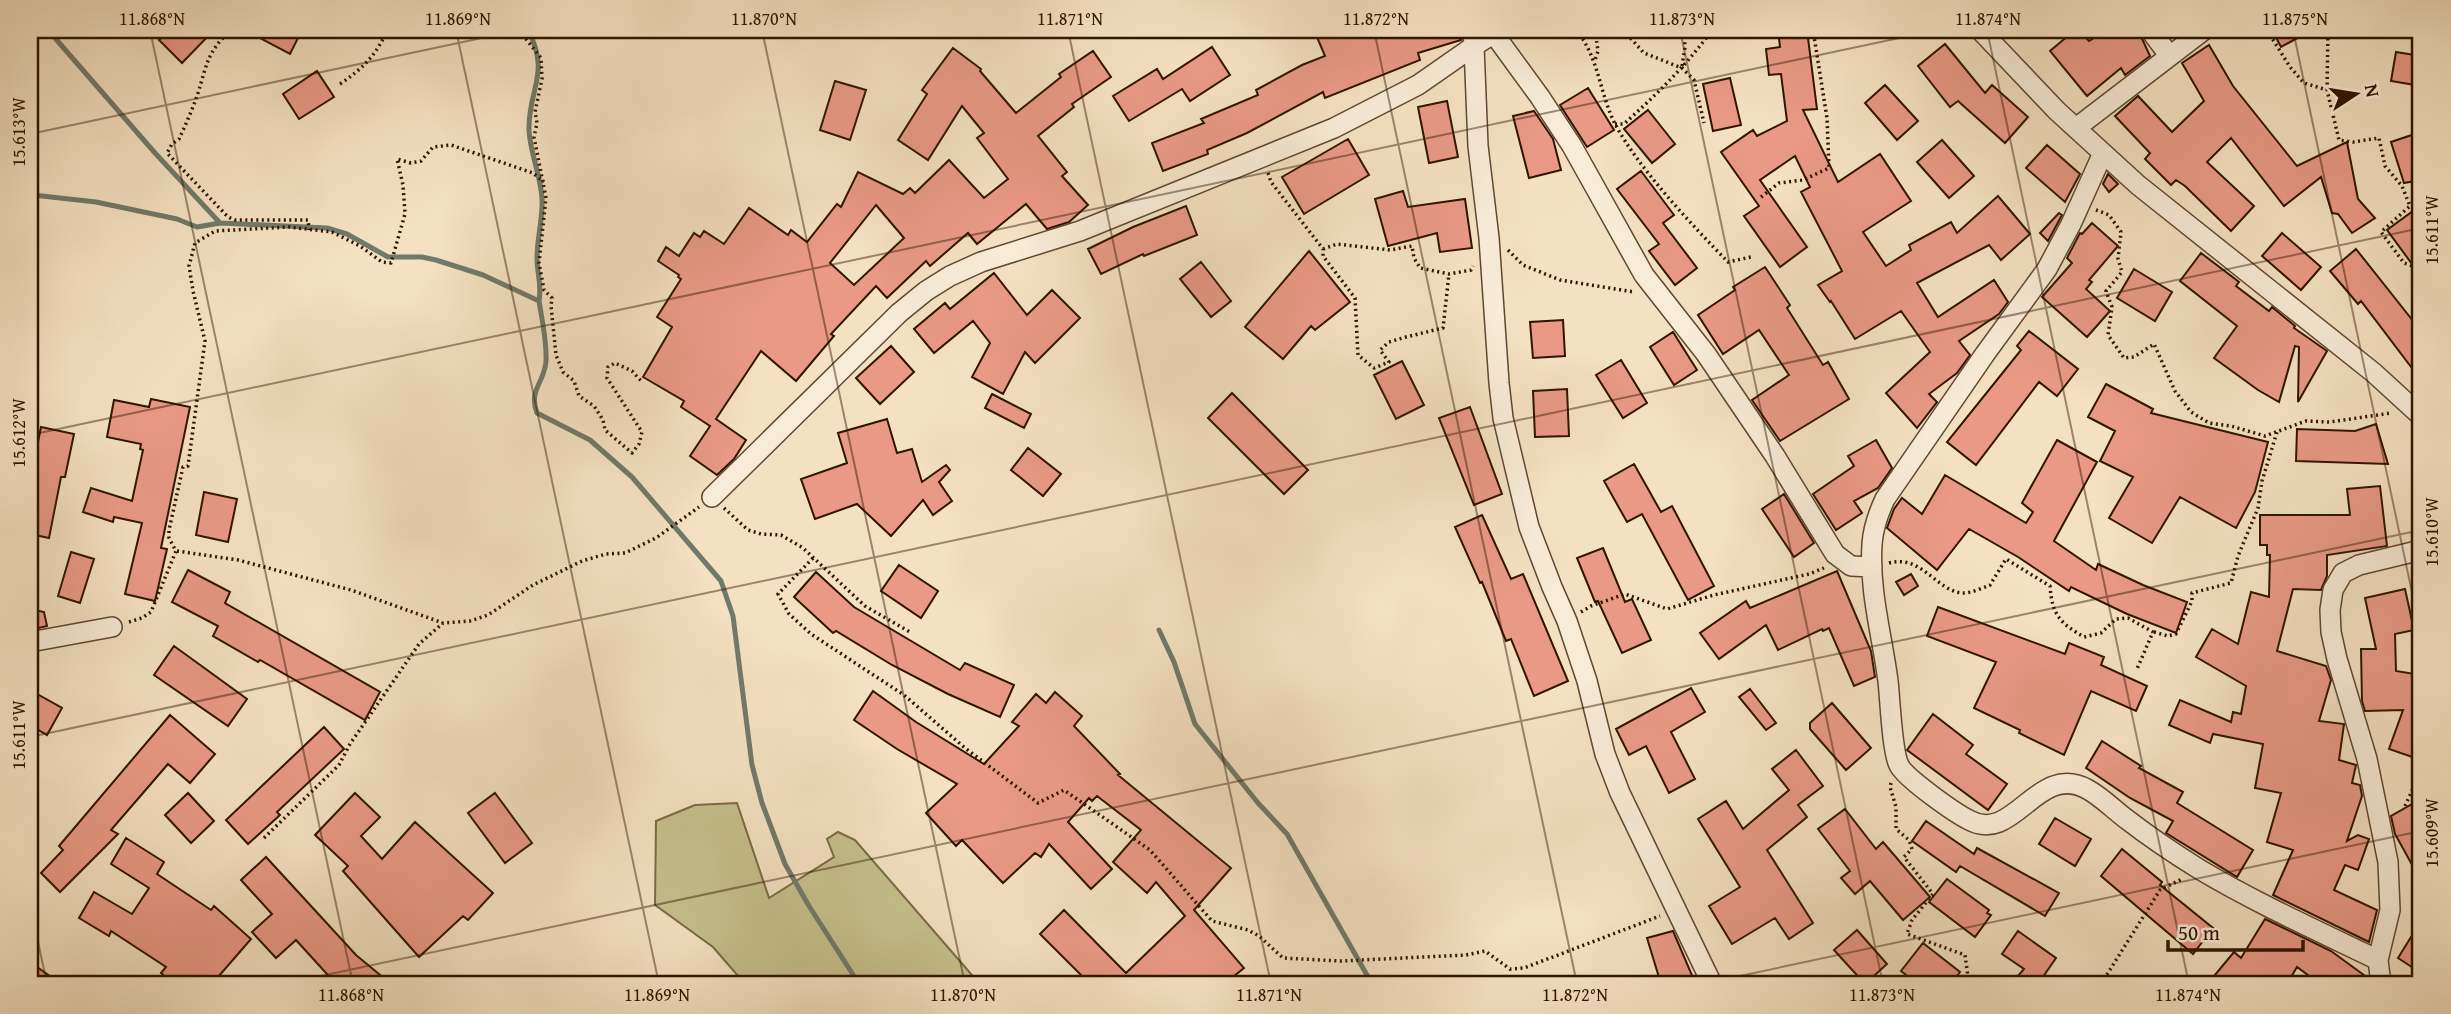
<svg xmlns="http://www.w3.org/2000/svg" width="2451" height="1014" font-family="'Gentium Book Plus',serif">
<rect width="100%" height="100%" fill="#f4e1c1"/>
<filter id="stains"><feTurbulence type="fractalNoise" baseFrequency=".00286" numOctaves="4"/><feColorMatrix values="0 0 0 0 .2 0 0 0 0 .09 0 0 0 0 .02 0 0 0 .5 -.17"/></filter>
<radialGradient id="worn" r=".72"><stop offset=".6" stop-color="#630" stop-opacity="0"/><stop offset="1" stop-color="#630" stop-opacity=".3"/></radialGradient>
<!-- green -->
<path fill="#c4c08d" stroke="#7a6a46" stroke-width="2" d="M737 803 769 898 834 857 827 839 838 832 855 840 978 982 976 984H745L713 947 655 905 656 821 695 805Z"/>
<g fill="none" stroke-linecap="round" stroke-linejoin="round">
<!-- stream -->
<path stroke="#707a68" stroke-width="5" d="M48 30 155 153 220 223
M528 30C551 74 528 89 529 130 530 153 541 176 542 199 543 219 537 238 537 258 537 274 542 285 539 301
M30 213 33 195 96 202 177 219 197 227 220 223 327 228 347 234 388 257H422L436 260 483 275 539 301C542 320 547 341 546 361 545 382 528 390 537 413L590 440 632 477 721 581 733 616 752 765 762 803 785 864 809 906 859 984
M1159 630 1174 662 1195 724 1258 803 1287 834 1372 984"/>
</g>
<!-- building -->
<path fill="#e99986" stroke="#2f1400" stroke-width="2" fill-rule="evenodd" d="M169 30H214L182 63 159 40Z
M245 30H302L290 54Z
M1314 30H1461V40L1418 53 1420 60 1325 98 1323 92 1247 133 1207 150 1208 154 1163 171 1152 143 1204 123 1201 119 1258 95 1256 90 1302 65 1325 56Z
M1778 30H1807L1817 109 1803 110 1838 182 1880 154 1911 201 1863 232 1886 266 1911 250 1909 245 1951 222 1957 233 1998 196 2030 234 2001 260 1989 245 1917 283 1938 317 1994 280 2008 302 1999 314 1959 341 1970 355 1957 373 1929 394 1937 402 1917 428 1886 393 1930 352 1901 311 1855 339 1831 301 1830 302 1818 285 1842 271 1801 192 1810 187 1795 156 1760 180 1807 247 1780 267 1744 216 1759 206 1721 152 1753 130 1757 136 1787 121 1781 74 1769 75 1766 49 1780 47Z
M2075 30H2079L2089 41 2107 30H2138L2150 56 2125 75 2121 68 2087 96 2050 51Z
M2272 30H2312L2281 47Z
M1945 44 1985 93 1992 85 2028 117 2005 143 1958 101 1950 107 1918 66Z
M2209 45 2233 86 2297 166 2347 142 2358 199 2375 218 2352 233 2338 214 2332 213 2321 177 2284 206 2231 138 2207 162 2254 206 2231 231 2185 186 2176 180 2171 185 2145 159 2150 153 2115 116 2138 96 2172 132 2204 101 2182 63Z
M1212 47 1230 75 1190 101 1182 89 1129 121 1113 96 1157 69 1163 79Z
M953 48 981 69 980 71 1016 113 1061 77 1059 74 1093 51 1111 77 1072 104 1074 107 1038 136 1067 172 1062 176 1088 205 1069 222 1047 229 1026 204 977 244 968 233 930 266 926 261 887 298 876 286 831 334 834 336 796 381 761 351 716 419 746 440 734 459 717 475 690 456 710 426 681 407 684 401 643 377 672 327 657 317 681 279 678 277 679 275 658 261 666 247 679 256 694 233 700 237 704 231 724 244 749 208 788 235 791 230 807 242 837 204 841 207 858 172 903 194 910 188 915 193 949 160 984 198 1008 179 977 138 984 133 962 106 928 160 898 140 927 94 922 90ZM876 205 904 238 854 285 830 263Z
M2396 52 2421 56V86L2391 81Z
M317 71 334 97 299 119 283 94Z
M1730 78 1741 125 1713 131 1703 84Z
M835 81 866 90 850 140 820 130Z
M1885 85 1918 121 1897 140 1865 103Z
M1588 88 1614 130 1587 147 1560 105Z
M1447 101 1458 157 1429 163 1418 107Z
M1648 110 1675 144 1652 163 1624 129Z
M1534 111 1553 139 1561 170 1529 178 1513 116Z
M2421 132V180L2404 183 2391 142Z
M1348 139 1369 175 1304 214 1282 177Z
M1942 140 1974 176 1949 198 1917 162Z
M2047 145 2080 174 2065 202 2026 168Z
M1641 171 1674 215 1663 223 1697 268 1675 285 1649 251 1659 244 1617 189Z
M2108 174 2118 184 2109 192 2103 184Z
M1403 191 1408 207 1465 199 1472 248 1440 252 1437 233 1388 246 1375 199Z
M1186 206 1197 235 1144 256 1143 254 1101 274 1088 249 1133 227Z
M2413 211 2421 222V257L2412 264 2387 230Z
M2059 213 2062 215 2048 241 2040 233Z
M2092 223 2118 246 2089 280 2092 282 2086 289 2110 311 2087 337 2042 297 2072 263 2067 258 2080 233 2082 234Z
M2282 233 2321 267 2301 290 2262 256Z
M2356 249 2421 331V380L2361 301 2358 304 2330 271Z
M1309 251 1350 302 1315 330 1311 326 1283 359 1245 327Z
M2201 253 2239 282 2236 286 2269 311 2272 307 2295 326 2294 328 2327 351 2298 402 2299 347 2295 346 2279 402 2258 390 2214 358 2237 326 2180 281Z
M1201 262 1231 301 1211 317 1180 279Z
M1765 267 1790 305 1787 308 1823 365 1828 362 1849 399 1780 441 1752 400 1789 375 1759 330 1723 354 1698 315 1735 290 1733 287Z
M2134 269 2172 292 2155 321 2117 298Z
M994 273 1027 315 1052 290 1080 318 1035 363 1025 352 1003 394 972 377 990 343 973 321 934 353 914 329 945 303 950 309Z
M1563 320 1565 356 1533 358 1530 322Z
M2029 331 2078 369 2057 396 2039 382 1976 465 1947 442 2021 350 2017 346Z
M1673 332 1697 370 1674 385 1650 347Z
M891 346 914 372 880 404 856 378Z
M1621 360 1647 403 1623 418 1596 375Z
M1402 361 1424 405 1396 419 1374 375Z
M2106 384 2153 409 2151 413 2268 442 2255 492 2236 528 2180 497 2152 543 2109 518 2133 477 2100 461 2115 431 2088 417Z
M1567 389 1569 436 1535 437 1533 391Z
M1232 393 1308 470 1284 494 1208 418Z
M992 394 1031 414 1024 428 985 408Z
M151 399 190 407 161 548 167 549 155 601 125 594 142 523 114 517 113 522 83 512 91 488 132 501 143 450 140 449 141 444 107 437 114 400 149 407Z
M1470 407 1502 494 1474 505 1439 418Z
M887 419 897 453 912 449 922 482 946 465 950 470 939 482 952 501 933 515 923 500 891 536 857 504 815 519 801 479 847 463 838 433Z
M2376 424 2388 464 2296 461 2297 429 2355 431Z
M41 427 74 434 65 477H61L49 538 30 534V482Z
M1876 440 1892 468 1878 488 1854 501 1862 513 1836 530 1813 494 1854 466 1848 456Z
M2057 440 2097 462 2054 541 2096 570 2098 564 2143 585 2187 602 2176 633 2127 614 2071 587 2069 591 2018 557 1969 529 1937 570 1887 528 1894 509 1902 498 1922 514 1945 475 2026 523 2033 512 2022 503Z
M1028 448 1061 474 1043 496 1011 470Z
M1634 464 1661 512 1672 506 1714 586 1688 600 1642 514 1627 522 1604 481Z
M2380 486 2387 546 2327 555V576L2321 590 2293 589 2277 651 2326 666 2331 680 2319 721 2344 724 2339 760 2356 765 2352 783 2360 785 2362 796 2347 841 2358 835 2369 839 2358 870 2345 865 2334 890 2377 910 2369 942 2273 895 2293 850 2267 842 2281 793 2255 788 2263 744 2213 734 2210 743 2169 725 2180 700 2231 722 2233 712 2241 714 2246 686 2196 657 2212 629 2238 644 2251 592 2269 597 2270 555H2267V545H2260V515H2350L2347 489Z
M204 492 237 499 228 542 196 535Z
M1784 494 1814 543 1794 557 1762 509Z
M1482 515 1511 579 1523 574 1568 681 1534 696 1511 639 1506 641 1482 582 1480 583 1455 527Z
M1603 548 1625 602 1632 599 1651 640 1622 653 1598 601 1595 602 1577 558Z
M71 552 94 559 80 603 58 596Z
M899 565 938 591 921 618 881 591Z
M188 570 230 592 225 603 380 692 365 720 260 660 258 662 213 636 218 626 172 602Z
M1837 571 1871 651 1875 677 1854 686 1829 628 1823 631 1822 629 1778 650 1766 625 1719 659 1700 633 1746 601 1750 608Z
M816 572 854 607 960 670 965 663 1014 685 1000 717 948 694 892 665 836 631 833 633 794 597Z
M1911 574 1918 586 1904 595 1896 582Z
M2405 589 2414 630 2395 634 2396 671 2421 675V760L2389 749 2403 710 2365 711 2362 701 2361 649H2376L2365 598Z
M1938 607 2065 654 2069 643 2104 657 2101 665 2147 686 2136 711 2091 691 2064 755 2019 733 2020 730 1974 708 1996 662 1927 636Z
M30 609 44 612 47 626 30 630Z
M174 646 247 699 228 726 154 675Z
M1691 688 1705 712 1671 732 1695 779 1669 793 1646 746 1629 755 1616 729Z
M1750 689 1776 723 1766 730 1739 697Z
M30 690 62 708 47 735 30 725Z
M873 691 916 722 984 764 1019 726 1012 722 1036 694 1046 703 1055 692 1082 716 1074 726 1120 774 1118 775 1231 868 1194 910 1244 968 1224 984H1090L1040 934 1064 910 1126 973 1185 916 1156 882 1147 893 1113 862 1141 830 1097 796 1092 801 1089 798 1068 822 1112 869 1091 889 1049 844 1041 857 1035 853 1003 883 962 840 956 846 926 813 957 784 897 749 854 720Z
M1832 703 1871 748 1846 770 1810 729V723Z
M1933 714 1973 745 1966 754 2007 784 1988 810 1907 750Z
M170 715 215 754 190 783 168 764 111 830 118 834 60 892 41 873 63 850 59 846Z
M324 727 344 749 277 812 280 815 248 844 226 820Z
M2102 741 2141 766 2139 768 2183 792 2177 803 2253 850 2237 877 2166 833 2173 821 2130 798 2086 768Z
M1796 750 1823 786 1798 805 1807 817 1767 850 1813 923 1789 939 1775 918 1732 944 1709 906 1740 887 1698 819 1726 801 1743 829 1789 790 1772 769Z
M188 793 214 821 191 843 165 815Z
M355 793 380 817 361 836 382 859 415 822 493 893 468 920 463 916 419 957 343 871 348 866 315 835Z
M495 793 532 843 505 863 468 813Z
M2421 799V881L2395 834 2391 816Z
M1845 809 1876 849 1883 842 1930 897 1903 920 1870 881 1855 894 1841 878 1850 871 1818 829Z
M2055 818 2091 839 2075 866 2039 844Z
M1926 821 1974 854 1977 848 2059 893 2045 916 1960 866 1956 872 1912 841Z
M126 838 164 862 157 874 211 910 214 906 251 939 212 984H174L161 973 166 967 111 931 109 936 79 918 94 892 132 914 149 888 111 864Z
M2122 849 2162 882 2160 885 2213 928 2193 954 2101 876Z
M266 857 356 955 391 984H336L296 940 276 958 252 932 272 914 241 880Z
M1947 879 1989 910 1987 913 1991 915 1975 937 1929 902Z
M2265 919 2331 951 2368 978 2369 984H2320L2297 967 2287 984H2224L2214 976 2234 952 2241 958Z
M2421 921V973L2398 958Z
M1857 930 1887 964 1865 984 1834 950Z
M1673 931 1694 980 1678 984H1661L1647 938Z
M2018 931 2056 958 2038 984H2011L2024 969 2002 954Z
M1923 943 1960 972 1951 984H1918L1901 971Z
M30 962 61 984H30Z"/>
<g fill="none" stroke-linecap="round" stroke-linejoin="round">
<defs>
<path id="street" d="M1499 30 1474 46 1478 146 1489 238 1499 383 1503 418 1529 527 1552 587 1567 621 1587 681 1605 754 1620 793 1712 984
M1980 30 2057 111 2138 185 2374 373 2421 416
M2150 30 2169 55
M1494 34 1540 97 1572 146 1644 275 1706 354 1775 456 1835 554 1851 566 1872 567
M2076 128 2204 30
M2103 153 2071 224 2047 269 1985 354 1885 499C1878 514 1873 528 1872 544 1869 591 1882 635 1888 681 1890 698 1892 752 1899 765 1905 778 1955 813 1969 820 2014 845 2037 762 2087 789 2102 797 2115 811 2129 821 2151 838 2175 854 2199 869 2256 903 2318 931 2378 960
M712 497 899 313 926 291 950 276 981 262 1080 231 1334 128 1418 85 1474 46 1473 30
M30 642 112 627
M2381 984 2378 960 2390 910 2388 862 2367 759 2337 659 2331 632 2330 610 2333 590 2343 573 2359 565 2421 550"/>
</defs>
<!-- street casing -->
<use href="#street" stroke="#604730" stroke-width="22"/>
<!-- path -->
<path stroke="#2f1400" stroke-width="3.5" stroke-dasharray="2 3.5" stroke-linecap="butt" d="M231 30C207 52 207 64 198 93 193 108 186 124 179 139L172 144 167 153 228 217 235 220H308L309 230
M519 30 541 58 542 79 535 112 537 123 534 137 546 198 539 263 544 290 552 298 551 306 556 355 563 372 574 381 579 396 594 406 603 420 605 430 632 453 639 444 642 432 607 378 608 367 615 363 632 371 643 383
M1576 30C1599 57 1599 92 1615 124 1639 169 1692 225 1728 262L1751 257
M1595 30 1598 51 1595 60
M1623 30 1644 53 1682 68 1694 80 1704 123
M2267 30 2290 67 2304 83 2327 90 2339 140 2353 142 2379 138 2385 166 2402 186 2410 206 2381 232 2404 263 2421 269
M1682 66 1685 47 1684 30
M340 84C362 69 377 55 387 30
M2327 90 2328 30
M1615 124H1624C1656 95 1687 65 1712 30
M1268 173 1271 182 1323 249V256L1355 298 1358 355 1374 368 1389 362 1380 350 1389 342 1406 337 1443 328 1449 274
M1761 197 1779 183 1803 180 1829 168 1827 118 1813 30
M2096 210 2109 215 2121 232 2118 259 2122 272 2106 291 2112 307 2108 335 2124 358 2134 357 2154 344 2175 391 2191 412 2209 423 2231 426 2265 436 2306 421 2330 422 2391 413
M1323 249 1337 244 1390 250 1412 246 1414 258 1420 268 1449 274 1471 270 1473 266
M1508 250 1523 265 1560 280 1634 292
M724 508 748 530 761 534 781 535 803 548 865 606 910 632
M177 551 238 560 351 590 443 623 470 621 488 615 533 585 582 561 606 554 625 553 656 538 699 507
M813 558 778 594 789 614 811 634 904 695 965 748 1038 803 1064 790 1150 850 1212 921 1248 930 1259 936 1283 958 1340 961 1466 955 1485 951 1510 969 1524 968 1660 916
M1889 563C1922 554 1937 592 1963 593 1972 593 1982 588 1990 585L2006 559 2050 586C2052 615 2060 623 2084 637L2101 633 2116 619 2128 618 2153 632 2137 669
M1581 612 1591 606 1625 594 1667 609 1714 595 1809 574 1824 568
M129 622 142 618 151 612 176 551 169 538V530L183 467 188 466 205 341 193 291 189 266 195 243 215 231 289 227 332 232 360 246 382 262 391 263 405 214 403 185 397 159 411 163 421 161 433 147 451 145 533 173 544 182
M2154 632 2168 636 2176 634 2192 601V593L2231 583 2238 556 2258 508 2262 481 2277 432
M1891 783 1890 787 1896 807V829L1909 840 1912 849 1904 857 1933 894 1912 920 1907 934 1965 955 1969 984
M2405 806 2421 771
M264 838 339 765 350 744 419 644 443 623
M2101 984 2160 890 2182 879"/>
<!-- street -->
<use href="#street" stroke="#f8ecd7" stroke-width="19"/>
</g>
<!-- ticks -->
<path fill="none" stroke="#2f1400" stroke-width="2" stroke-opacity="0.45" d="M150 30 353 984M456 30 659 984M762 30 965 984M1068 30 1271 984M1374 30 1577 984M1680 30 1883 984M1987 30 2189 984M2293 30 2421 635M30 134 519 30M30 435 1937 30M30 737 2421 228M30 904 47 984M283 984 2421 530M1702 984 2421 831"/>
<!-- margin -->
<rect width="2451" height="1014" fill="none" stroke="#f4e1c1" stroke-width="77"/>
<!-- north arrow -->
<g transform="translate(2356 94) rotate(78)" stroke="#f8ecd7" stroke-width="5" paint-order="stroke">
<path d="M0-5L12 26L0 18L-12 26Z" fill="#2f1400"/>
<text y="-10" font-size="19" font-weight="bold" text-anchor="middle" fill="#2f1400">N</text>
</g>
<!-- scale -->
<path d="M2168 940v10h135v-10" fill="none" stroke="#2f1400" stroke-width="3.5"/>
<text x="2178" y="940" font-size="21" fill="#2f1400" stroke="#f8ecd7" stroke-width="5" paint-order="stroke">50 m</text>
<rect x="38" y="38" width="2374" height="938" fill="none" stroke="#2f1400" stroke-width="2.5"/>
<g font-size="18" text-anchor="middle" fill="#2f1400">
<text x="152" y="25">11.868°N</text>
<text x="458" y="25">11.869°N</text>
<text x="764" y="25">11.870°N</text>
<text x="1070" y="25">11.871°N</text>
<text x="1376" y="25">11.872°N</text>
<text x="1682" y="25">11.873°N</text>
<text x="1988" y="25">11.874°N</text>
<text x="2295" y="25">11.875°N</text>
<text transform="translate(19 132) rotate(-90)" y="6">15.613°W</text>
<text transform="translate(2432 230) rotate(-90)" y="6">15.611°W</text>
<text transform="translate(19 433) rotate(-90)" y="6">15.612°W</text>
<text transform="translate(2432 532) rotate(-90)" y="6">15.610°W</text>
<text transform="translate(19 735) rotate(-90)" y="6">15.611°W</text>
<text transform="translate(2432 833) rotate(-90)" y="6">15.609°W</text>
<text x="351" y="1001">11.868°N</text>
<text x="657" y="1001">11.869°N</text>
<text x="963" y="1001">11.870°N</text>
<text x="1269" y="1001">11.871°N</text>
<text x="1575" y="1001">11.872°N</text>
<text x="1882" y="1001">11.873°N</text>
<text x="2188" y="1001">11.874°N</text>
</g>
<rect width="100%" height="100%" filter="url(#stains)"/>
<rect width="100%" height="100%" fill="url(#worn)"/>
</svg>
